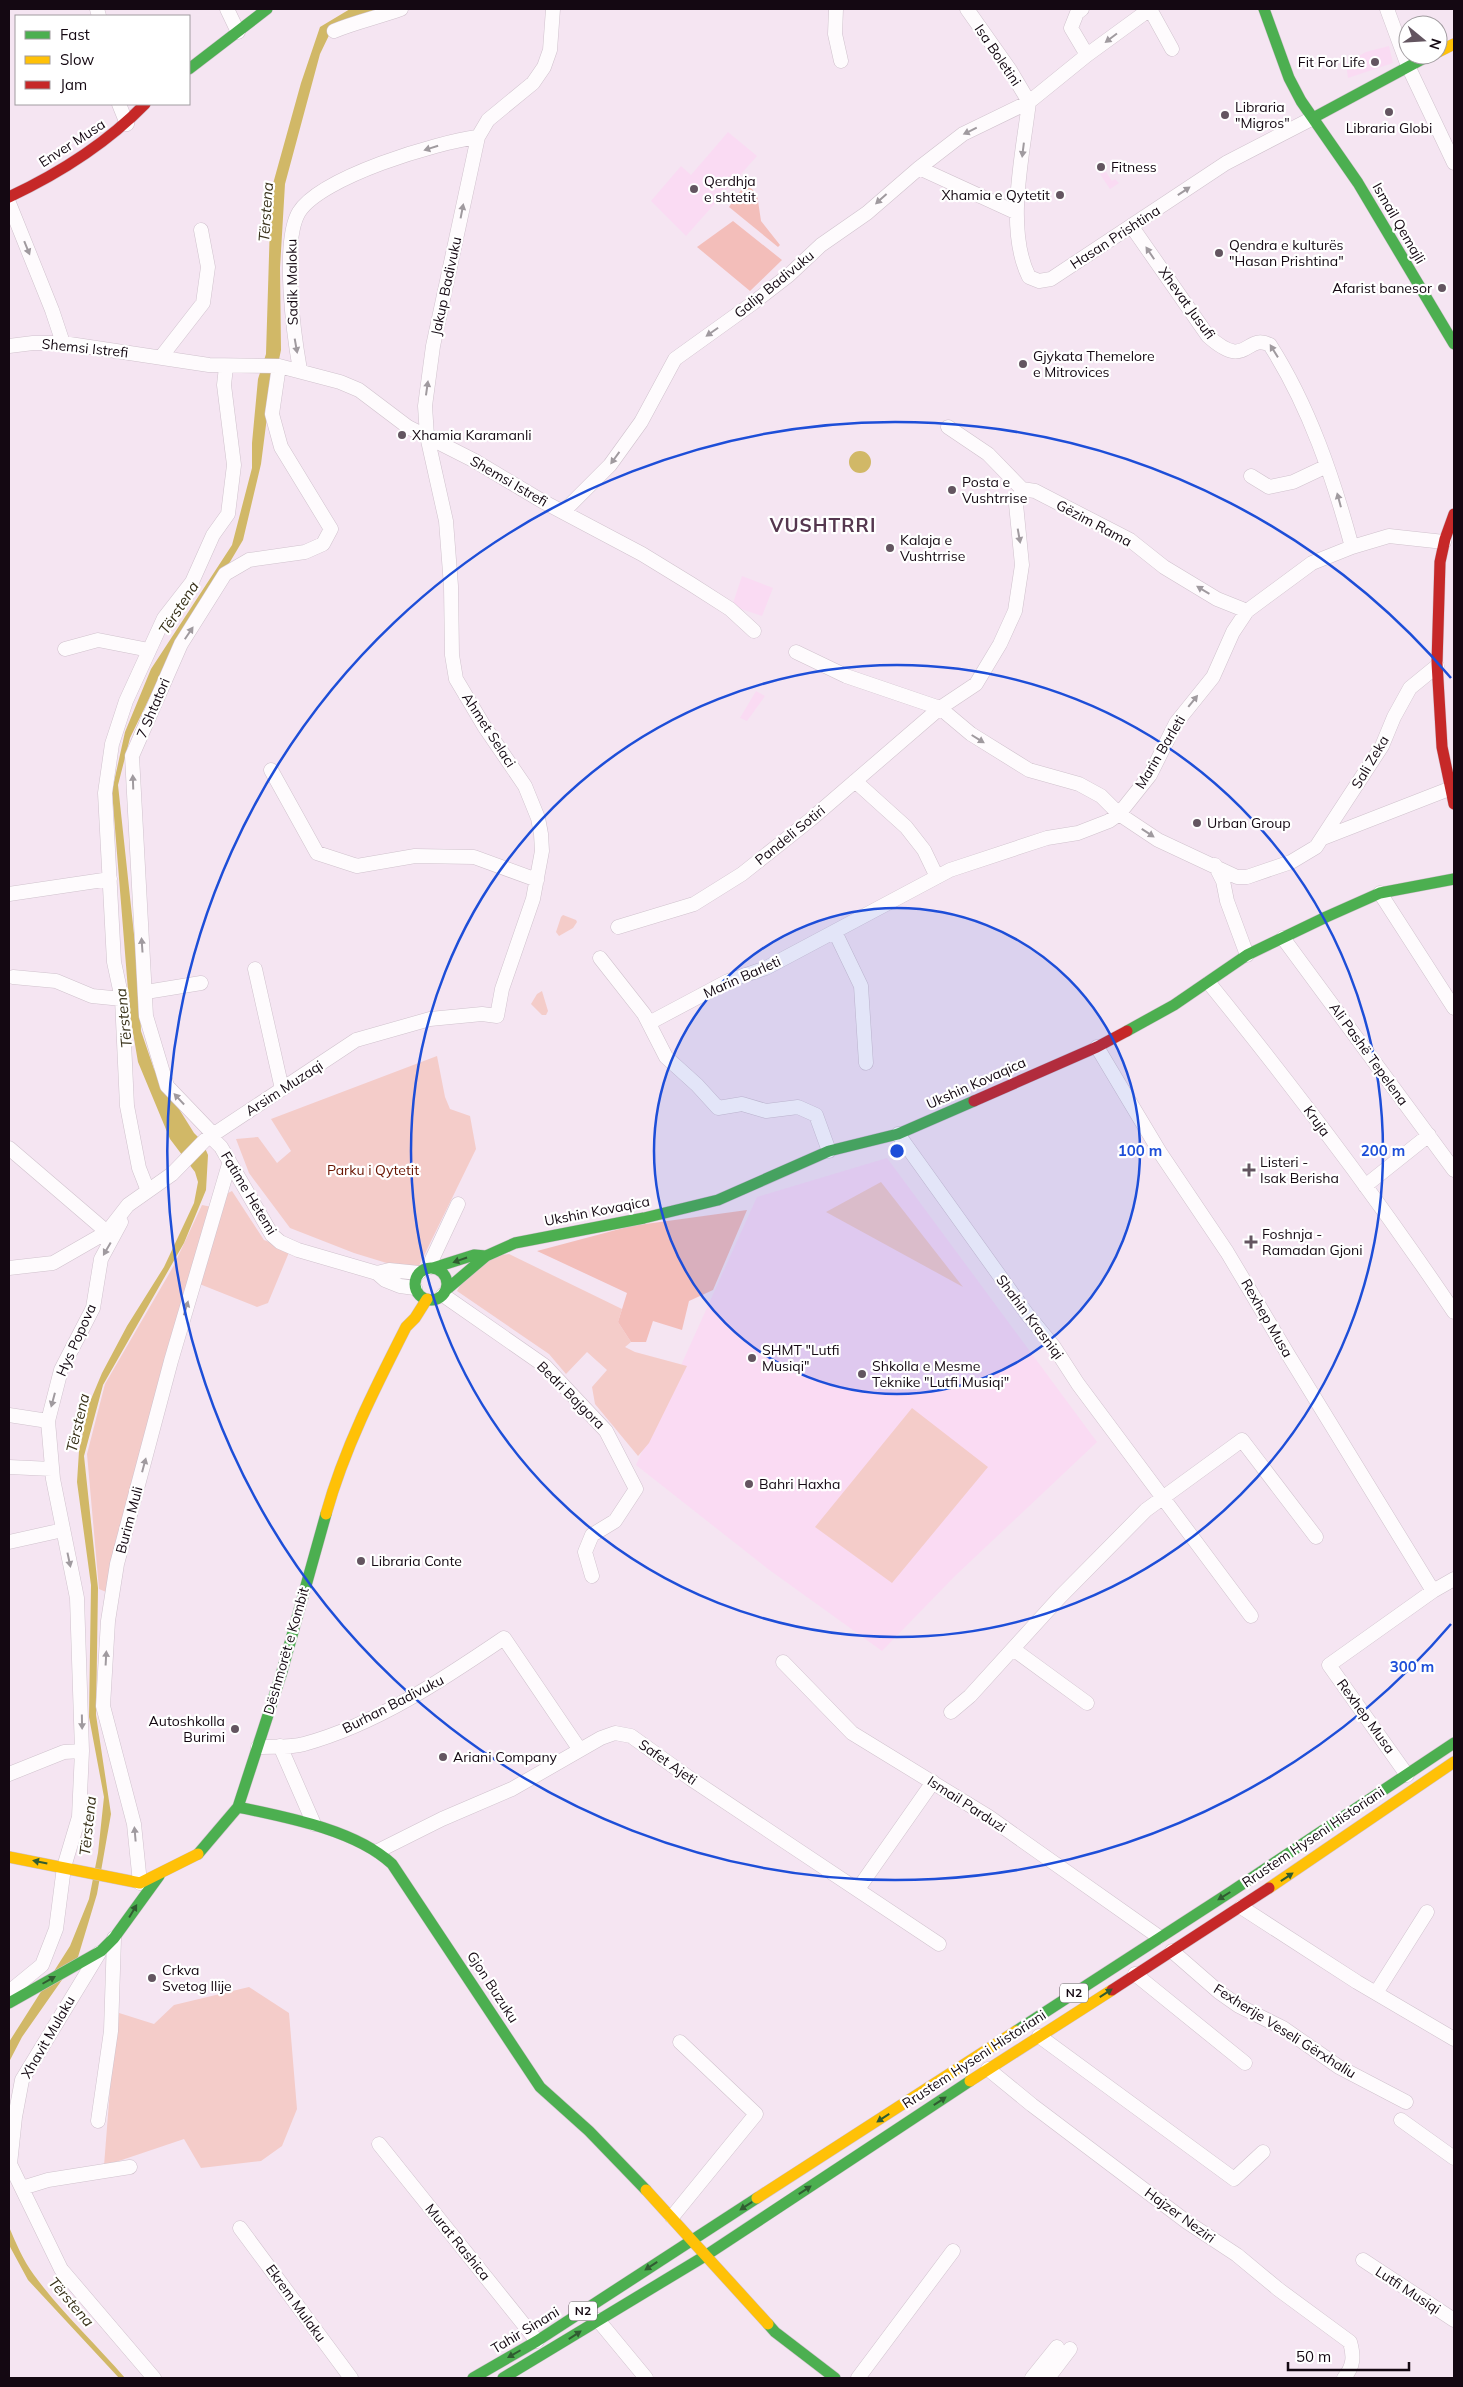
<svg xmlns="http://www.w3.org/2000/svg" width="1463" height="2387" font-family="Mulish,sans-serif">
<rect width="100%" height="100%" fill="#f5e5f2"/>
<!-- built -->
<path fill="#fadbf3" d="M1389 46 1393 63 1348 78 1346 63 1366 52Z
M728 132 757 156 686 236 651 201 681 166 691 175Z
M1106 172 1112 181 1115 179 1119 183 1110 189 1100 174Z
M742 576 773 588 762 616 732 606Z
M756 691 765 696 747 721 740 718Z
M887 1158 1097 1442 955 1576 882 1651 768 1569 636 1465 757 1197Z"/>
<!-- green -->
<path fill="#f4ccc9" d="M563 915 576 920 577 922 573 928 559 936 556 932 561 917Z
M542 991 548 1011 546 1015H542L531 1004 537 994Z
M437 1056 445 1097 450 1109 470 1116 476 1149 416 1272 354 1253 290 1228 249 1173 236 1139 258 1137 277 1163 291 1151 271 1119Z
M881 1182 963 1287 826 1212Z
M232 1191 264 1240 290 1250 268 1303 257 1307 197 1283 226 1194Z
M202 1205 212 1207 111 1594 99 1589 87 1454 105 1384 173 1267Z
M509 1254 622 1309 618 1322 631 1342 625 1347 635 1352 687 1366 649 1443 638 1456 595 1404 592 1387 607 1370 587 1352 566 1374 549 1354 457 1291 474 1259Z
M912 1408 988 1467 892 1583 815 1527Z
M249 1987 289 2013 297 2109 282 2146 261 2161 201 2168 184 2139 104 2166 116 2012 154 2024 174 2005Z"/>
<!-- forest -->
<path fill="#f3beba" d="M746 183 757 194 761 221 780 245 778 247 729 207Z
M733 221 782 260 750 291 697 247Z
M747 1210 713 1290 689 1301 682 1330 653 1321 646 1342H631L618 1322 627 1293 537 1251 631 1226Z"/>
<!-- water -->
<path fill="#d1b867" d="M350 9H386L333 27 320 54 285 184 280 268 281 350 267 417 261 464 243 540 224 572 180 635 130 738 118 785 139 981 141 1031 154 1069 194 1133 202 1141 208 1155 206 1190 184 1243 103 1385 84 1456 98 1588 96 1715 111 1814 97 1894 78 1957 22 2037 9 2062V2042L70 1946 89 1899 98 1853 104 1797 89 1717 91 1585 77 1482 79 1451 89 1404 102 1373 127 1326 164 1267 194 1203 198 1182 195 1172 170 1139 138 1062 130 1015 112 791 125 732 151 669 232 545 252 468V443L258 379 266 354 271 191 301 83 320 27Z
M849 462a11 11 0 1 1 22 0a11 11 0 1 1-22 0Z
M9 2227C16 2243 23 2260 34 2275 61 2312 95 2343 125 2378H119L28 2280 9 2245Z"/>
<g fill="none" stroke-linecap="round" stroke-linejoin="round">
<defs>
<path id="street" d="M97 9 99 16
M227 9 238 32
M836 9 835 34 841 61
M967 9 1010 70 1029 102
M1082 9 1077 13 1071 28 1087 55
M1150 9 1172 49
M1387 9 1408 66 1454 163
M334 31C356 22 379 17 401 9
M1029 102C1023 154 1005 229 1029 277L1039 281 1051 279 1226 163 1313 118
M119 104 127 124
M919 168 1015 212
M9 203 52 310 63 343
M1132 227 1208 336C1248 372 1245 332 1270 345 1309 406 1333 477 1352 547
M9 346 33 343H63L209 365 279 366 340 382 359 390 408 427 475 461 542 501 642 554 691 584 730 609 754 631
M161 357 203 303 208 267 201 230
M300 370C294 336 281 242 299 212 321 177 437 142 478 137
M948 427 988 454 1022 489 1035 491 1130 540 1164 567 1217 599 1247 611
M1251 476 1269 487 1293 482 1327 466
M563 512 610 465 641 422 675 359 753 303 789 275 821 245 867 213 919 168 963 134 1029 102 1087 55 1150 9
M65 649 98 640 149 650
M796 652 846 676 940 708 971 734 1029 770 1079 784 1101 796 1119 814 1158 840 1237 877H1247L1291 862 1316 847 1382 746 1394 717 1410 688 1437 666
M271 770 317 853 357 866 415 856 474 857 537 880
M855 781 906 827 924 850 937 877
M1323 838 1449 789
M1215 865 1223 881 1227 901 1247 955
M1380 893 1454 1008
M9 894 110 879
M618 927 694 904 742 874 810 820 940 708 976 684 1000 644 1015 611 1022 565 1016 504 1022 489
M835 932 861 986 866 1063
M1283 938 1454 1170
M600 958 644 1014 666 1057 697 1085 718 1108 742 1104 766 1111 798 1107 816 1115 829 1151
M255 969 282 1089
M13 977 56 981 92 996 122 999
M1209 983C1295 1089 1378 1199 1454 1312
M146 992 201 983
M649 1023 728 981 766 968 950 870 1047 838 1078 833 1109 821 1119 814 1150 775 1176 723 1213 677 1233 632 1247 611 1312 563 1352 547 1389 536 1444 542
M1097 1047 1161 1154 1227 1252 1289 1356 1433 1591
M213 1134 167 1086 146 1016 132 756 181 644 225 574 249 560 305 552 323 544 331 529 281 447 272 414 279 366
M898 1134 1027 1314 1054 1347 1078 1384 1251 1616
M210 1136 221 1147 272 1235 280 1242 298 1250 377 1273 385 1280 400 1286 415 1288
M9 1148 107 1232
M1365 1186 1429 1135
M148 1191 139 1168 127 1106 122 999 114 962 105 793 112 744 126 701 164 618 192 582 213 535 228 514 234 465 224 385 226 367
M9 1268 53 1263 107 1232 128 1205 172 1174 205 1140 356 1040 430 1019 482 1014 497 1016 502 989 533 899 542 851 541 834 538 818 525 786 484 726 456 679 452 655 451 586 446 521 427 436 425 406 433 346 478 137 488 120 533 83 544 67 550 50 553 9
M428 1268 458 1204
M377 1273 389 1270 419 1273
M443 1295 545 1366 606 1431 636 1489 615 1521 592 1535 585 1552 592 1576
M9 1415 48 1421
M9 1467 52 1469
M9 1542 63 1530
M1013 1649 1087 1703
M783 1662 852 1733 989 1817 1159 1937
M951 1712 970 1696 1060 1597 1146 1510 1242 1440 1316 1537
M280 1746 314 1824
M258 1747C273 1746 291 1748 304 1744 377 1724 442 1680 504 1638L580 1750
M9 1774 64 1752 82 1751
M1407 1775 1329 1665 1433 1591 1454 1579
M378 1851 442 1819 512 1789 601 1738 615 1733 631 1736 691 1779 939 1944
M140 1883 134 1824 103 1706 108 1621 117 1564 171 1361 229 1164
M858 1889 933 1782
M1241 1907 1357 1982 1454 2039
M1172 1951 1219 1992 1239 2006 1283 2028 1339 2067 1406 2102
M99 1953 22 2080 15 2117 10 2164 61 2269 154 2378
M1135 1974 1245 2063
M9 1992 42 1965 56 1929 64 1867 79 1817 82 1751 77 1598 53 1479 48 1421 61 1370 93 1308 101 1259 121 1222
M1376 1993 1427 1912
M1039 2036 1234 2179 1263 2152
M988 2069 1032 2105 1187 2222 1237 2255 1278 2289 1350 2342C1354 2356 1354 2366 1344 2378
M1401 2120 1454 2158
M98 2121 111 2031 114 1938
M379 2144 537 2341
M22 2188 48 2180 130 2167
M672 2217 756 2114 680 2042
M240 2228 351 2378
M1363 2260 1454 2320
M598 2320 646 2378
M858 2378 953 2251
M1032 2378 1057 2347
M1048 2378 1070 2349"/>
<path id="fast" d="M1264 9 1289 78 1301 101 1358 183 1454 344
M189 69 267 9
M1313 118 1430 55
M1127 1031 1174 1005 1247 955 1326 917 1380 893 1454 879
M415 1284a16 16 0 1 1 32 0a16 16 0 1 1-32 0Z
M433 1268 474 1255 486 1256
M446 1290 486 1256 515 1243 644 1218 718 1200 829 1151 898 1134 974 1101
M238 1807C286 1817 356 1830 392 1864L540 2087 589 2131 646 2190
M198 1854 238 1807 281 1675 326 1514
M9 2003 101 1951 114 1938 159 1876
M1016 2031 1232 1891 1454 1743
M768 2324 775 2332 835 2378
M473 2378 537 2341 757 2198
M503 2378 705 2256 970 2081"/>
<path id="slow" d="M1438 52 1454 44
M326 1514C344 1449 375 1388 406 1327L415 1318 427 1299
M9 1857 140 1883 198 1854
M1269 1888 1454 1762
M970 2081 1112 1990
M646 2190 768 2324
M757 2198 1016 2031"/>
<path id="jam" d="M9 197C60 173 106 144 145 104
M1454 514 1445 539 1440 562 1437 663 1442 747 1454 804
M974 1101 1097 1047 1127 1031
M1112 1990 1269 1888"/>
</defs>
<!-- street casing -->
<use href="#street" stroke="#d0c2cd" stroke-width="15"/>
<!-- fast casing -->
<use href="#fast" stroke="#d0c2cd" stroke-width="12"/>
<!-- slow casing -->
<use href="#slow" stroke="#d0c2cd" stroke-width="12"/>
<!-- jam casing -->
<use href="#jam" stroke="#d0c2cd" stroke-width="12"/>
<!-- street -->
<use href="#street" stroke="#fefbfd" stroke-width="14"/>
<!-- fast -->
<use href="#fast" stroke="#4caf50" stroke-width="11"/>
<!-- slow -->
<use href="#slow" stroke="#ffc107" stroke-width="11"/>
<!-- jam -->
<use href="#jam" stroke="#c62828" stroke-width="11"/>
</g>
<!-- one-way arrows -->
<defs><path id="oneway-solid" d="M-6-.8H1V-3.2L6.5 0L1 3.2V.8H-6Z" transform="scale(1.25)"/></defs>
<g fill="#a09a9f">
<use href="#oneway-solid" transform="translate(1111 38) rotate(143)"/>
<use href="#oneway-solid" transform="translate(970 131) rotate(154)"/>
<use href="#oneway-solid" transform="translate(431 148) rotate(162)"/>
<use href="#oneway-solid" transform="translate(1023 150) rotate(97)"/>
<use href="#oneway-solid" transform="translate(1184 191) rotate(-34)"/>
<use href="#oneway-solid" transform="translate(881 199) rotate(138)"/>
<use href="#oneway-solid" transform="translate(462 211) rotate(-79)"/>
<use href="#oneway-solid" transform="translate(27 248) rotate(68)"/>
<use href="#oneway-solid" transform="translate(1150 253) rotate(-124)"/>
<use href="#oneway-solid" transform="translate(712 332) rotate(145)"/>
<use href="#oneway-solid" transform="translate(296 346) rotate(80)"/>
<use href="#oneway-solid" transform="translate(1274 351) rotate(-122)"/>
<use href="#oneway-solid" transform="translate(427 388) rotate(-82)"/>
<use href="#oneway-solid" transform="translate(615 458) rotate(126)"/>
<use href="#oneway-solid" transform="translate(1339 500) rotate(-105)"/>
<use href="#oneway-solid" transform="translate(1019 536) rotate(80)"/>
<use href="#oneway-solid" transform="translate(1203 590) rotate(-149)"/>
<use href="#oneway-solid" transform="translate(189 633) rotate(-56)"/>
<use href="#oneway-solid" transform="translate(1193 701) rotate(-51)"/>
<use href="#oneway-solid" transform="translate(978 739) rotate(32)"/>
<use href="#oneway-solid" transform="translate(133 782) rotate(-92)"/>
<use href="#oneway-solid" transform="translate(1148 833) rotate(33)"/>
<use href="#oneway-solid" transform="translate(142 945) rotate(-94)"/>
<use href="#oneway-solid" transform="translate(179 1099) rotate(-133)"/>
<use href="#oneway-solid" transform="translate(107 1249) rotate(120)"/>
<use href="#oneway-solid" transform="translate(186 1308) rotate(-73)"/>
<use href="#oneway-solid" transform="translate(53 1400) rotate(105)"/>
<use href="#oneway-solid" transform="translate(144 1465) rotate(-75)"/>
<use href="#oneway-solid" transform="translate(69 1560) rotate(78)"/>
<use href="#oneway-solid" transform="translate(106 1658) rotate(-87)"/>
<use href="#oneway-solid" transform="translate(82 1722) rotate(89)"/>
<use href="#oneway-solid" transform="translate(135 1834) rotate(-95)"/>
</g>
<g fill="#305c31">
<use href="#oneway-solid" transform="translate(460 1260) rotate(161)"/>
<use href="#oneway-solid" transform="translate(40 1862) rotate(-168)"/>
<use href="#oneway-solid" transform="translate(1287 1877) rotate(-34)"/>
<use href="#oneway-solid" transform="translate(1224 1896) rotate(148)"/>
<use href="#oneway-solid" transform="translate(133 1911) rotate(-59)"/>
<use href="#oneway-solid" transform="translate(49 1980) rotate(-30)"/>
<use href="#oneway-solid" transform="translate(1106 1993) rotate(-33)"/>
<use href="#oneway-solid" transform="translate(940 2101) rotate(-33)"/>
<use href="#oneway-solid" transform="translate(883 2118) rotate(147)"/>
<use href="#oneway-solid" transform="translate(805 2190) rotate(-33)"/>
<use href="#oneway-solid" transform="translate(746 2206) rotate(147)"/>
<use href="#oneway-solid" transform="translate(651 2266) rotate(147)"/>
<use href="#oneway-solid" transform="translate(575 2335) rotate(-33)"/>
<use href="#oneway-solid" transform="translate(514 2354) rotate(150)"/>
</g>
<!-- distance rings -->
<circle cx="897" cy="1151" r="243" fill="#1d4ed8" fill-opacity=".12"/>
<g fill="none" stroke="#1d4ed8" stroke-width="2.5">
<circle cx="897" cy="1151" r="243"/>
<circle cx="897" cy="1151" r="486"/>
<path d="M1451 1624A729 729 0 1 1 1451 678"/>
</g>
<!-- markers -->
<g fill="#635560" stroke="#fff" stroke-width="2">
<circle cx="1375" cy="62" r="5"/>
<circle cx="1389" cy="112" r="5"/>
<circle cx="1225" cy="115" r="5"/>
<circle cx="1101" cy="167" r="5"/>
<circle cx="694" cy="189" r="5"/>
<circle cx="1060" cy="195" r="5"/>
<circle cx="1219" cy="253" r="5"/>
<circle cx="1442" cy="288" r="5"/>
<circle cx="1023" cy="364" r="5"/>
<circle cx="402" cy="435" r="5"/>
<circle cx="952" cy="490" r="5"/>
<circle cx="890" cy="548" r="5"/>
<circle cx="1197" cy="823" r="5"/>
<path d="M1246.5 1162.5h5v5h5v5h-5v5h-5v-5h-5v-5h5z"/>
<path d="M1248.5 1234.5h5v5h5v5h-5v5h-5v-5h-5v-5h5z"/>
<circle cx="752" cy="1358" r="5"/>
<circle cx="862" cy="1374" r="5"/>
<circle cx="749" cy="1484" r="5"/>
<circle cx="361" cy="1561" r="5"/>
<circle cx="235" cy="1729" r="5"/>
<circle cx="443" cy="1757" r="5"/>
<circle cx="152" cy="1978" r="5"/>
</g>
<g text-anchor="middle" stroke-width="4.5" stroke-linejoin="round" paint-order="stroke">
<!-- shield labels -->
<g fill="#fff" stroke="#5a5259" stroke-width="1">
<rect x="1060" y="1983.5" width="28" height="19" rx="4"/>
<rect x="569" y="2301.5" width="28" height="19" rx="4"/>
</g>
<g font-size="12" font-weight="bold" fill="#140812">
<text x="1074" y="1997">N2</text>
<text x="583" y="2315">N2</text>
</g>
<!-- street labels -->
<g font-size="14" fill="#140812" stroke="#fff">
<text transform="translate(998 55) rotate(56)" y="5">Isa Boletini</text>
<text transform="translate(72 143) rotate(-33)" y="5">Enver Musa</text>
<text transform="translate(1399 223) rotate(60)" y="5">Ismail Qemajli</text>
<text transform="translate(1115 237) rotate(-33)" y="5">Hasan Prishtina</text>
<text transform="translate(292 282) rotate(-91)" y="5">Sadik Maloku</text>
<text transform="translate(774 284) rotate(-39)" y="5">Galip Badivuku</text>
<text transform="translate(446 286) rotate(-78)" y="5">Jakup Badivuku</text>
<text transform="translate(1187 303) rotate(54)" y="5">Xhevat Jusufi</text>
<text transform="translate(85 348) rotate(6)" y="5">Shemsi Istrefi</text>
<text transform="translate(509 481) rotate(30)" y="5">Shemsi Istrefi</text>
<text transform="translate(1094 523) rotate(28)" y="5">Gëzim Rama</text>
<text transform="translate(153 708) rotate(-67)" y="5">7 Shtatori</text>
<text transform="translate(489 730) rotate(57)" y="5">Ahmet Selaci</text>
<text transform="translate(1160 752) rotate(-59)" y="5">Marin Barleti</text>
<text transform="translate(1370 762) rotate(-59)" y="5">Sali Zeka</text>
<text transform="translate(790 835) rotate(-39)" y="5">Pandeli Sotiri</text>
<text transform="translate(742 977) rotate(-24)" y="5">Marin Barleti</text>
<text transform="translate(1369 1054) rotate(54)" y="5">Ali Pashë Tepelena</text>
<text transform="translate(976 1083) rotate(-24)" y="5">Ukshin Kovaqica</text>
<text transform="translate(284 1088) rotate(-33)" y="5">Arsim Muzaqi</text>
<text transform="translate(1317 1121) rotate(54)" y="5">Kruja</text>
<text transform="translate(249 1193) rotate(59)" y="5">Fatime Hetemi</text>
<text transform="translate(597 1211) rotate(-11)" y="5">Ukshin Kovaqica</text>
<text transform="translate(1030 1317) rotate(53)" y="5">Shahin Krasniqi</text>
<text transform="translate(1267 1318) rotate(60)" y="5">Rexhep Musa</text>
<text transform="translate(76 1340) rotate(-66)" y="5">Hys Popova</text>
<text transform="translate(571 1395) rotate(45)" y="5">Bedri Bajgora</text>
<text transform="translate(129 1520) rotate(-75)" y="5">Burim Muli</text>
<text transform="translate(286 1651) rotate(-74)" y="5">Dëshmorët e Kombit</text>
<text transform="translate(393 1704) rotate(-27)" y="5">Burhan Badivuku</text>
<text transform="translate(1366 1716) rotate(54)" y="5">Rexhep Musa</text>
<text transform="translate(668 1762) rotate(35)" y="5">Safet Ajeti</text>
<text transform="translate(967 1804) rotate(33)" y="5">Ismail Parduzi</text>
<text transform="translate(1313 1837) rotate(-34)" y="5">Rrustem Hyseni Historiani</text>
<text transform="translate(493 1987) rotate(57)" y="5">Gjon Buzuku</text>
<text transform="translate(1285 2031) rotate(32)" y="5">Fexherije Veseli Gërxhaliu</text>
<text transform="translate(48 2037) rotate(-60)" y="5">Xhavit Mulaku</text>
<text transform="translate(974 2059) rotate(-33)" y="5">Rrustem Hyseni Historiani</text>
<text transform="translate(1180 2215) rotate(36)" y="5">Hajzer Neziri</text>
<text transform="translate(458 2242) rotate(51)" y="5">Murat Rashica</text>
<text transform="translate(1408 2290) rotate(33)" y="5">Lutfi Musiqi</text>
<text transform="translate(296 2303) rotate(54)" y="5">Ekrem Mulaku</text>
<text transform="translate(525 2330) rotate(-31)" y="5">Tahir Sinani</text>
</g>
<!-- poi labels -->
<g font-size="14" fill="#140812" stroke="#fff" text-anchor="start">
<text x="1365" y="67" text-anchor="end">Fit For Life</text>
<text x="1235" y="112">Libraria<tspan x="1235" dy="16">"Migros"</tspan></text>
<text x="1389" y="133" text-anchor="middle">Libraria Globi</text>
<text x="1111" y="172">Fitness</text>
<text x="704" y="186">Qerdhja<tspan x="704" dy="16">e shtetit</tspan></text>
<text x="1050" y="200" text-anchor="end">Xhamia e Qytetit</text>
<text x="1229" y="250">Qendra e kulturës<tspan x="1229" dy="16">"Hasan Prishtina"</tspan></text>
<text x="1432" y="293" text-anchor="end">Afarist banesor</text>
<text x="1033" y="361">Gjykata Themelore<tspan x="1033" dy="16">e Mitrovices</tspan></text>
<text x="412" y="440">Xhamia Karamanli</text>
<text x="962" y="487">Posta e<tspan x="962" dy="16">Vushtrrise</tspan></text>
<text x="900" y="545">Kalaja e<tspan x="900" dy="16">Vushtrrise</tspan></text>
<text x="1207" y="828">Urban Group</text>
<text x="1260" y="1167">Listeri -<tspan x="1260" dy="16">Isak Berisha</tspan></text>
<text x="1262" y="1239">Foshnja -<tspan x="1262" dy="16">Ramadan Gjoni</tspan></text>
<text x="762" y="1355">SHMT "Lutfi<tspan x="762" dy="16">Musiqi"</tspan></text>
<text x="872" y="1371">Shkolla e Mesme<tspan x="872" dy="16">Teknike "Lutfi Musiqi"</tspan></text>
<text x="759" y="1489">Bahri Haxha</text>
<text x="371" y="1566">Libraria Conte</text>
<text x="225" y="1726" text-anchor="end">Autoshkolla<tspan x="225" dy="16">Burimi</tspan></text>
<text x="453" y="1762">Ariani Company</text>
<text x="162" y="1975">Crkva<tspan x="162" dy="16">Svetog Ilije</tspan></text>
</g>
<!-- park labels -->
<g font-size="14" fill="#681401" stroke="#fff">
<text x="373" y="1175">Parku i Qytetit</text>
</g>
<!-- water labels -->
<g font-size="15" font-style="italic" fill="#383119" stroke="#fff">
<text transform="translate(266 212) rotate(-86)" y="5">Tërstena</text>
<text transform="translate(179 608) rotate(-57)" y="5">Tërstena</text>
<text transform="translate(124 1018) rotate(-96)" y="5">Tërstena</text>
<text transform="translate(78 1423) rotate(-77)" y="5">Tërstena</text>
<text transform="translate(88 1826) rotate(-84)" y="5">Tërstena</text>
<text transform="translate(71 2302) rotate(49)" y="5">Tërstena</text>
</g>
<!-- district labels -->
<g font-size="19" font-weight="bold" letter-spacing="1" fill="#55374f" stroke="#fff">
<text x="823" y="532">VUSHTRRI</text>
</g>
</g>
<circle cx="897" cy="1151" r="8" fill="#1d4ed8" stroke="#fff" stroke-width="2.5"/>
<g font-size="15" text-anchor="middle" font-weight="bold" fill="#1d4ed8" stroke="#fff" stroke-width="4.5" stroke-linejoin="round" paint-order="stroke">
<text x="1140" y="1156">100 m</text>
<text x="1383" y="1156">200 m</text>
<text x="1412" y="1672">300 m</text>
</g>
<!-- border -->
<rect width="1463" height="2387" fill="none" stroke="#140812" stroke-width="20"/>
<!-- legend -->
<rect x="15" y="15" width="175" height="90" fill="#ffffff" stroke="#a19ca0"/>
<rect x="25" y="31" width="25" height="8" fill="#4caf50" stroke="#a19ca0"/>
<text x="60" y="40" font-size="15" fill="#140812">Fast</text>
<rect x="25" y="56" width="25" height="8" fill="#ffc107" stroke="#a19ca0"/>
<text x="60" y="65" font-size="15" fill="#140812">Slow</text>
<rect x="25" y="81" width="25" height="8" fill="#c62828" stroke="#a19ca0"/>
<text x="60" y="90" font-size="15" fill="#140812">Jam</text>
<!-- north arrow -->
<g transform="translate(1423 40) rotate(108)"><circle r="24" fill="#ffffff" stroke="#a19ca0"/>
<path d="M0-4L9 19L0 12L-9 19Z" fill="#635560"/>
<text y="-8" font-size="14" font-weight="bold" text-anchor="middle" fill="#140812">N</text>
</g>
<!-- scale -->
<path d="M1288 2362v8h121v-8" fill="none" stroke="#140812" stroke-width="2.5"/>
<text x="1296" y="2362" font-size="15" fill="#140812" stroke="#ffffff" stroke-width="4" paint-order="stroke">50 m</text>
</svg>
